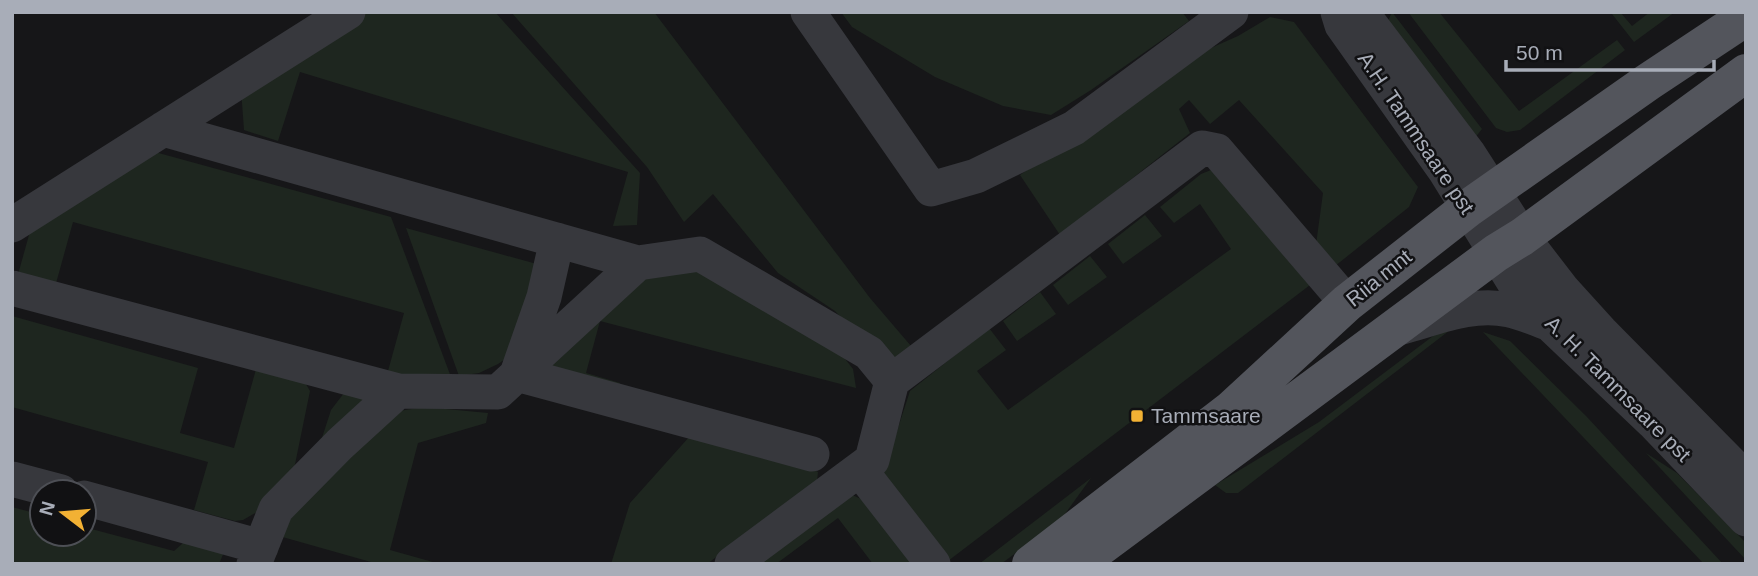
<svg xmlns="http://www.w3.org/2000/svg" width="1758" height="576" font-family="Helvetica,sans-serif">
<rect width="100%" height="100%" fill="#161618"/>
<!-- green -->
<path fill="#1e261f" d="M361 12H495L640 173 637 225 613 226 628 172 300 72 278 141 244 130 241 89Z
M511 12H654L870 298 911 346 888 367 835 311 778 273 713 194 684 222 647 167Z
M841 12H1182L1189 21 1091 90 1051 115 1003 106 935 77 852 27Z
M1392 12 1482 129 1474 139 1388 21Z
M1408 12H1439L1519 111 1617 40 1625 50 1520 130 1507 132 1496 128Z
M1614 12H1620L1632 26 1650 12H1675L1634 42 1612 14Z
M1270 17 1294 22 1418 187 1409 207 1330 270 1315 252 1323 193 1239 100 1210 124 1189 100 1179 109 1190 133 1060 235 1020 175 1177 63 1238 36Z
M144 149 391 217 451 377 414 380 388 371 404 313 73 222 55 287 17 278 34 217Z
M1211 170 1314 282 948 561 883 474 910 391 989 328 1006 350 977 371 1008 410 1231 249 1200 204 1174 223 1160 207 1201 174Z
M1145 215 1162 236 1123 264 1108 244Z
M406 228 544 266 514 353 498 364 479 373 459 376Z
M1090 256 1107 277 1068 305 1053 285Z
M699 263 824 332 853 369 856 388 600 321 586 373 620 383 617 393 540 362 642 273Z
M1040 292 1056 314 1017 341 1003 321Z
M12 316 198 368 180 433 234 448 258 362 300 374 310 391 292 479 269 505 243 520 235 521 194 510 208 462 12 407Z
M1454 327 1238 493H1226L1215 485 1319 422 1441 330Z
M1483 332 1510 341 1587 417 1723 564H1704Z
M344 393 380 397 319 447 331 410Z
M425 407 488 413 486 423 418 443 390 550 440 564H378L279 536 291 511 392 412Z
M690 436 809 467 818 472 817 481 707 564H611L630 503Z
M1646 453 1677 473 1746 543V560Z
M1091 478 1062 518 1001 564H979Z
M852 495 866 501 912 564H873L838 518 776 564H753Z
M12 507 42 515V534H84V527L174 551 191 536 227 545 219 564H12Z"/>
<g fill="none" stroke-linecap="round" stroke-linejoin="round">
<!-- minor -->
<path stroke="#37383d" stroke-width="35" d="M808 12 931 189 976 176 1074 128 1231 12
M1338 12 1342 25 1446 172 1514 282 1550 324 1653 422 1746 519
M1361 12 1468 153 1522 237 1562 289 1601 332 1746 479
M163 129 638 263
M12 225 348 12
M557 240 544 297 517 374 812 454
M12 288 398 391
M1402 327C1436 318 1472 302 1509 310 1523 313 1537 319 1550 324
M860 470 933 564
M12 479 61 492
M84 498 261 547
M254 564 276 509 340 444 398 391 498 392 638 263 700 254 869 353 892 381 1202 148 1217 151 1347 303
M732 564 872 460 892 381"/>
<!-- major -->
<path stroke="#53555c" stroke-width="38" d="M1031 564 1232 409 1347 303 1467 209 1648 82 1746 17
M1077 564 1496 253 1522 237 1746 73"/>
</g>
<!-- markers -->
<rect fill="#f2b134" stroke="#111113" stroke-width="2.5" x="1130" y="409" width="14" height="14" rx="3.5"/>
<g text-anchor="middle" stroke-width="5" stroke-linejoin="round" paint-order="stroke">
<!-- street labels -->
<g font-size="21" fill="#a8adb8" stroke="#111113">
<text transform="translate(1416 133) rotate(56)" y="7">A.H. Tammsaare pst</text>
<text transform="translate(1379 278) rotate(-39)" y="7">Riia mnt</text>
<text transform="translate(1618 389) rotate(45)" y="7">A. H. Tammsaare pst</text>
</g>
<!-- poi labels -->
<g font-size="21" fill="#a8adb8" stroke="#111113" text-anchor="start">
<text x="1151" y="423">Tammsaare</text>
</g>
</g>
<!-- border -->
<rect width="1758" height="576" fill="none" stroke="#a8adb8" stroke-width="28"/>
<!-- north arrow -->
<g transform="translate(63 513) rotate(286)"><circle r="33" fill="#111113" stroke="#4d4f55" stroke-width="2"/>
<path d="M0-5L12 26L0 18L-12 26Z" fill="#f2b134"/>
<text y="-10" font-size="19" font-weight="bold" text-anchor="middle" fill="#a8adb8">N</text>
</g>
<!-- scale -->
<path d="M1506 60v10h208v-10" fill="none" stroke="#a8adb8" stroke-width="3.5"/>
<text x="1516" y="60" font-size="21" fill="#a8adb8" stroke="#111113" stroke-width="5" paint-order="stroke">50 m</text>
</svg>
